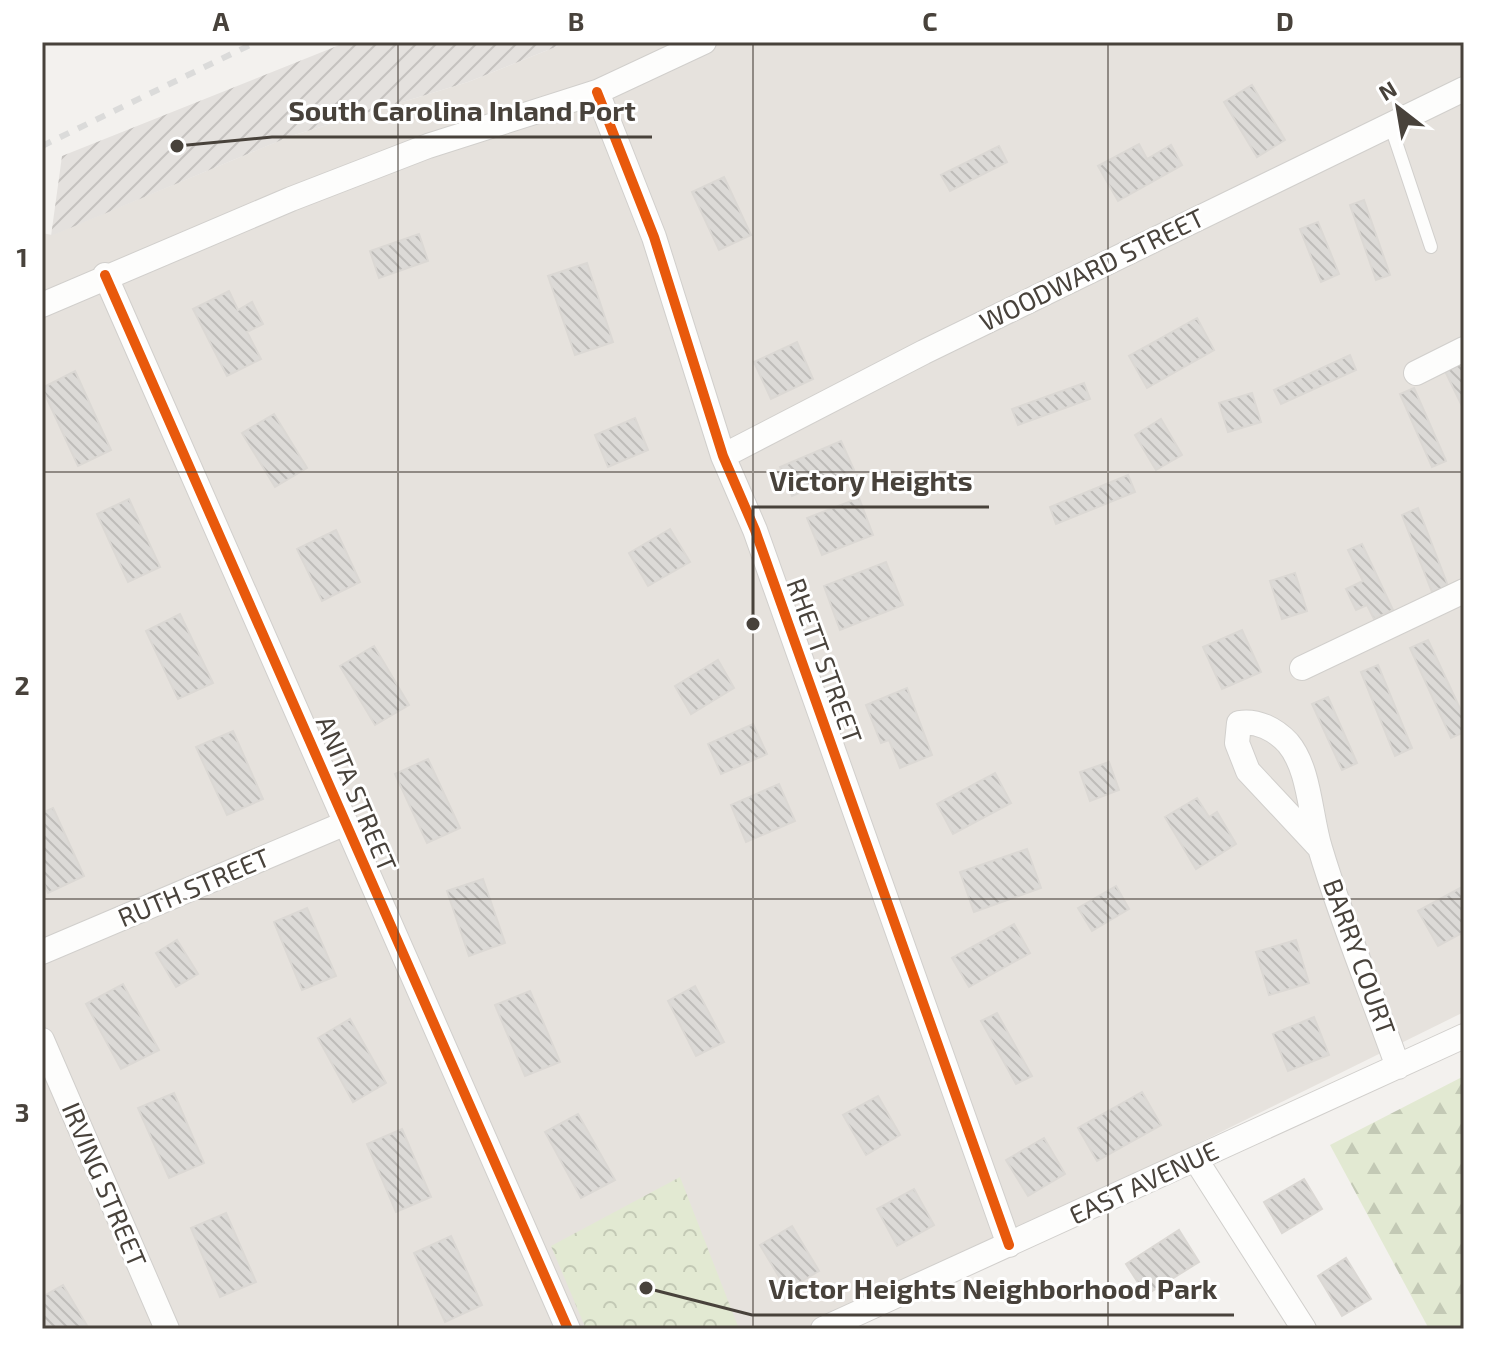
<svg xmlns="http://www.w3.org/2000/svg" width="1506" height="1371" font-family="'Exo 2',sans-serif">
<defs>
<pattern id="industrial-furrows" width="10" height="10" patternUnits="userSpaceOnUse" patternTransform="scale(2)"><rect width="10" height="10" fill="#e4e1de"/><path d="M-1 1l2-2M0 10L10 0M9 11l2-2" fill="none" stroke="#c5c2bf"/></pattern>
<pattern id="forest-firs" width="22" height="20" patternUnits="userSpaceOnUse" patternTransform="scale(2)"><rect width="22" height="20" fill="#e2e9d2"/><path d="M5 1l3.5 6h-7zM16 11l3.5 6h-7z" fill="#c3c9b5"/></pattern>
<pattern id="park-crowns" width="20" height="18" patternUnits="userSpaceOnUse" patternTransform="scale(2)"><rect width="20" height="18" fill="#e2e9d2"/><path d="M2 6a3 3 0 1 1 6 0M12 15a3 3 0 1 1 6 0" fill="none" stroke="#c3c9b5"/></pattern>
<pattern id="building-back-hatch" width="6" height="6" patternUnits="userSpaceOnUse" patternTransform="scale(2)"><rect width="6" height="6" fill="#dcdad7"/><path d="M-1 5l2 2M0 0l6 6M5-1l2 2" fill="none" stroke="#bebcb9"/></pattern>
</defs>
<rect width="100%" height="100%" fill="#f3f1ee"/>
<!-- residential -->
<path fill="#e6e2dd" d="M568 42H1464V1012L822 1329H42V233L52 235 291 136 468 82Z"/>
<!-- industrial -->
<path fill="url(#industrial-furrows)" d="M347 42H568L468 82 291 136 51 236 62 156Z"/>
<!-- forest -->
<path fill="url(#forest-firs)" d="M1464 1076V1329H1429L1330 1145Z"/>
<!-- park -->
<path fill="url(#park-crowns)" d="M680 1177 739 1329H586L551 1246Z"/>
<!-- building -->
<path fill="url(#building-back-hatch)" stroke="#dbd8d4" stroke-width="2" d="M1252 85 1285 140 1257 157 1224 102Z
M1139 144 1147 159 1171 145 1182 165 1118 201 1098 166Z
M999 146 1007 162 950 191 941 175Z
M724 177 751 235 719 250 692 192Z
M1364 200 1390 275 1376 280 1350 205Z
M1318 222 1339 274 1321 282 1300 229Z
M419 234 428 261 379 278 370 251Z
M587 263 613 342 575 355 548 276Z
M229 291 238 310 252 302 263 324 247 332 261 359 227 376 193 309Z
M1197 318 1214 350 1147 388 1129 356Z
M797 342 813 379 771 399 754 362Z
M1350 355 1356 370 1281 404 1274 390Z
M1461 359 1464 365V410L1443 367Z
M75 371 111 450 78 466 42 388Z
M1084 383 1090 399 1018 425 1012 409Z
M1414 388 1446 461 1432 467 1400 394Z
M1252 393 1261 422 1228 432 1219 403Z
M274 414 307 468 275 487 242 433Z
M635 418 648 450 608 467 595 435Z
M1161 419 1182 455 1156 470 1135 435Z
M841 441 854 470 792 496 780 467Z
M1128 475 1135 492 1056 524 1050 507Z
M859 498 873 535 822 555 807 518Z
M129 499 160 567 128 582 97 514Z
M1418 508 1448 586 1432 592 1402 515Z
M670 529 690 562 648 586 629 553Z
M336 530 360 582 322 601 297 549Z
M1362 544 1393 610 1374 619 1367 605 1356 610 1346 589 1363 581 1348 550Z
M886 562 903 605 840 630 824 586Z
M1295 573 1307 611 1282 619 1270 581Z
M180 614 213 683 178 699 146 631Z
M1242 630 1261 672 1222 689 1203 647Z
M1428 640 1464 717V732L1451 738 1410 648Z
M374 646 409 705 375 725 340 666Z
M718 660 734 688 691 714 675 686Z
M1378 665 1412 748 1395 756 1361 672Z
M907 688 932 755 900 768 889 740 881 743 866 705Z
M1328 697 1357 763 1342 770 1312 704Z
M753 724 767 754 721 774 708 744Z
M233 731 263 799 227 815 196 747Z
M428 759 460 828 427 843 395 774Z
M1109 762 1119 790 1090 801 1080 772Z
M995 773 1011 803 953 834 937 804Z
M779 784 795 821 746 842 731 805Z
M1197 798 1209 817 1217 812 1236 844 1196 869 1165 817Z
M53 808 84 876 48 893 42 879V813Z
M1027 849 1041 888 974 912 960 872Z
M483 879 505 943 469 956 447 891Z
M1116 886 1129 909 1092 931 1078 908Z
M1464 886V932L1438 946 1418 911Z
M307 908 336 976 302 990 274 922Z
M1014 924 1030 953 969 987 952 958Z
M177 940 198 974 176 987 156 953Z
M1296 940 1309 983 1269 995 1256 952Z
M123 984 159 1050 121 1069 86 1004Z
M695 986 724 1042 696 1056 668 1001Z
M530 991 560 1062 525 1076 495 1005Z
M997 1013 1032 1076 1016 1084 981 1021Z
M1314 1017 1329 1055 1288 1071 1273 1034Z
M350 1019 386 1083 353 1102 318 1038Z
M1142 1092 1161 1125 1097 1161 1078 1128Z
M174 1093 204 1163 169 1178 138 1108Z
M878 1096 900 1135 866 1155 843 1115Z
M578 1114 615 1180 581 1198 545 1132Z
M402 1129 431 1197 396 1212 367 1144Z
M1044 1138 1065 1174 1028 1196 1006 1160Z
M1304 1179 1322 1209 1282 1233 1264 1202Z
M914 1189 934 1225 897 1246 877 1209Z
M226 1213 256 1282 220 1297 191 1228Z
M792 1226 819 1271 787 1290 760 1245Z
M1179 1230 1199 1262 1146 1295 1126 1264Z
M451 1236 482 1305 445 1322 414 1253Z
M1346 1258 1371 1299 1342 1316 1318 1276Z
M63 1285 89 1329H49L42 1318V1297Z"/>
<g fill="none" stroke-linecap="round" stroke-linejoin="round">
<defs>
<path id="service" d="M1390 124 1431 247"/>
<path id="minor" d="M597 92 654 237 723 456 755 530 1009 1245
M105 275 568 1329
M42 305 291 199 428 146 597 92 704 42
M1416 373 1464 349
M723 456 924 352 1464 89
M1302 668 1464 591
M1320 848 1248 771 1237 743 1239 723C1257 720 1275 729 1288 743 1310 769 1310 816 1320 848 1342 922 1372 994 1398 1067
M42 952 346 823
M42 1040 167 1329
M1196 1160 1304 1329
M823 1329 1464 1036"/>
</defs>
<!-- service casing -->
<use href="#service" stroke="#d1cfcc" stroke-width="14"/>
<!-- minor casing -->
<use href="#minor" stroke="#d1cfcc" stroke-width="26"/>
<!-- service -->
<use href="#service" stroke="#fdfdfc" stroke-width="12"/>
<!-- minor -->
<use href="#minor" stroke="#fdfdfc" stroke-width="24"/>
<!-- rail -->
<path stroke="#dbdbda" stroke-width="6" stroke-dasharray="10 10" stroke-linecap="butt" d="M42 146 256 42"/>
<defs>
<path id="cycleway" d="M597 92 654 237 723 456 755 530 1009 1245
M105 275 568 1329"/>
</defs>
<!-- cycleway casing -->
<use href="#cycleway" stroke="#fff" stroke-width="15"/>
<!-- cycleway -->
<use href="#cycleway" stroke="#e8590c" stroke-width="10"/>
</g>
<!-- grid -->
<path fill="none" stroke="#48423b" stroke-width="2" stroke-opacity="0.55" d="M398 42V1329M753 42V1329M1108 42V1329M42 472H1464M42 899H1464"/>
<g text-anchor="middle" stroke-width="6" stroke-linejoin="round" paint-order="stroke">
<!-- street labels -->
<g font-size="26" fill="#48423b" stroke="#fff">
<text transform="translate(1092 270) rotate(-26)" y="9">WOODWARD STREET</text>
<text transform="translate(824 661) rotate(70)" y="9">RHETT STREET</text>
<text transform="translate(356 794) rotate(67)" y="9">ANITA STREET</text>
<text transform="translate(194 888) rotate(-23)" y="9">RUTH STREET</text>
<text transform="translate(1359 957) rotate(70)" y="9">BARRY COURT</text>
<text transform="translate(1144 1183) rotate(-25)" y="9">EAST AVENUE</text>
<text transform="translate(104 1185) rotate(67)" y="9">IRVING STREET</text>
</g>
</g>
<!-- callouts -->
<path fill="none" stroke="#48423b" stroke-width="3" d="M177 146L272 137H652M753 624L753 507H989M646 1288L752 1315H1234"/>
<g fill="#48423b" stroke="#fff" stroke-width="3">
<circle cx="177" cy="146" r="8"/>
<circle cx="753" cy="624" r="8"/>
<circle cx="646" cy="1288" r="8"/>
</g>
<g font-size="28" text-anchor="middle" font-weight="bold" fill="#48423b" stroke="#fff" stroke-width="6" stroke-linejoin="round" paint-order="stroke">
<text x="462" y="121">South Carolina Inland Port</text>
<text x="871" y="491">Victory Heights</text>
<text x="993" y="1299">Victor Heights Neighborhood Park</text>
</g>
<!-- border -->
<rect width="1506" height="1371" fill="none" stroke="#ffffff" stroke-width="88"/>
<!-- north arrow -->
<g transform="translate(1398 108) rotate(329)" stroke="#ffffff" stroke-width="6" paint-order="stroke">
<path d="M0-6L14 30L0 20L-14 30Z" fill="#48423b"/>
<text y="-12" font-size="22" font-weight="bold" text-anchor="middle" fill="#48423b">N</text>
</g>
<rect x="44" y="44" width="1418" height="1283" fill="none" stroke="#48423b" stroke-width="3"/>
<g font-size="26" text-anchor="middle" font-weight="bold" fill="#48423b">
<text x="221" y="31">A</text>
<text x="576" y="31">B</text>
<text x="930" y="31">C</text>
<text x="1285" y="31">D</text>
<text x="22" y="267">1</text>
<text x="22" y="695">2</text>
<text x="22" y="1122">3</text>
</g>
</svg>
